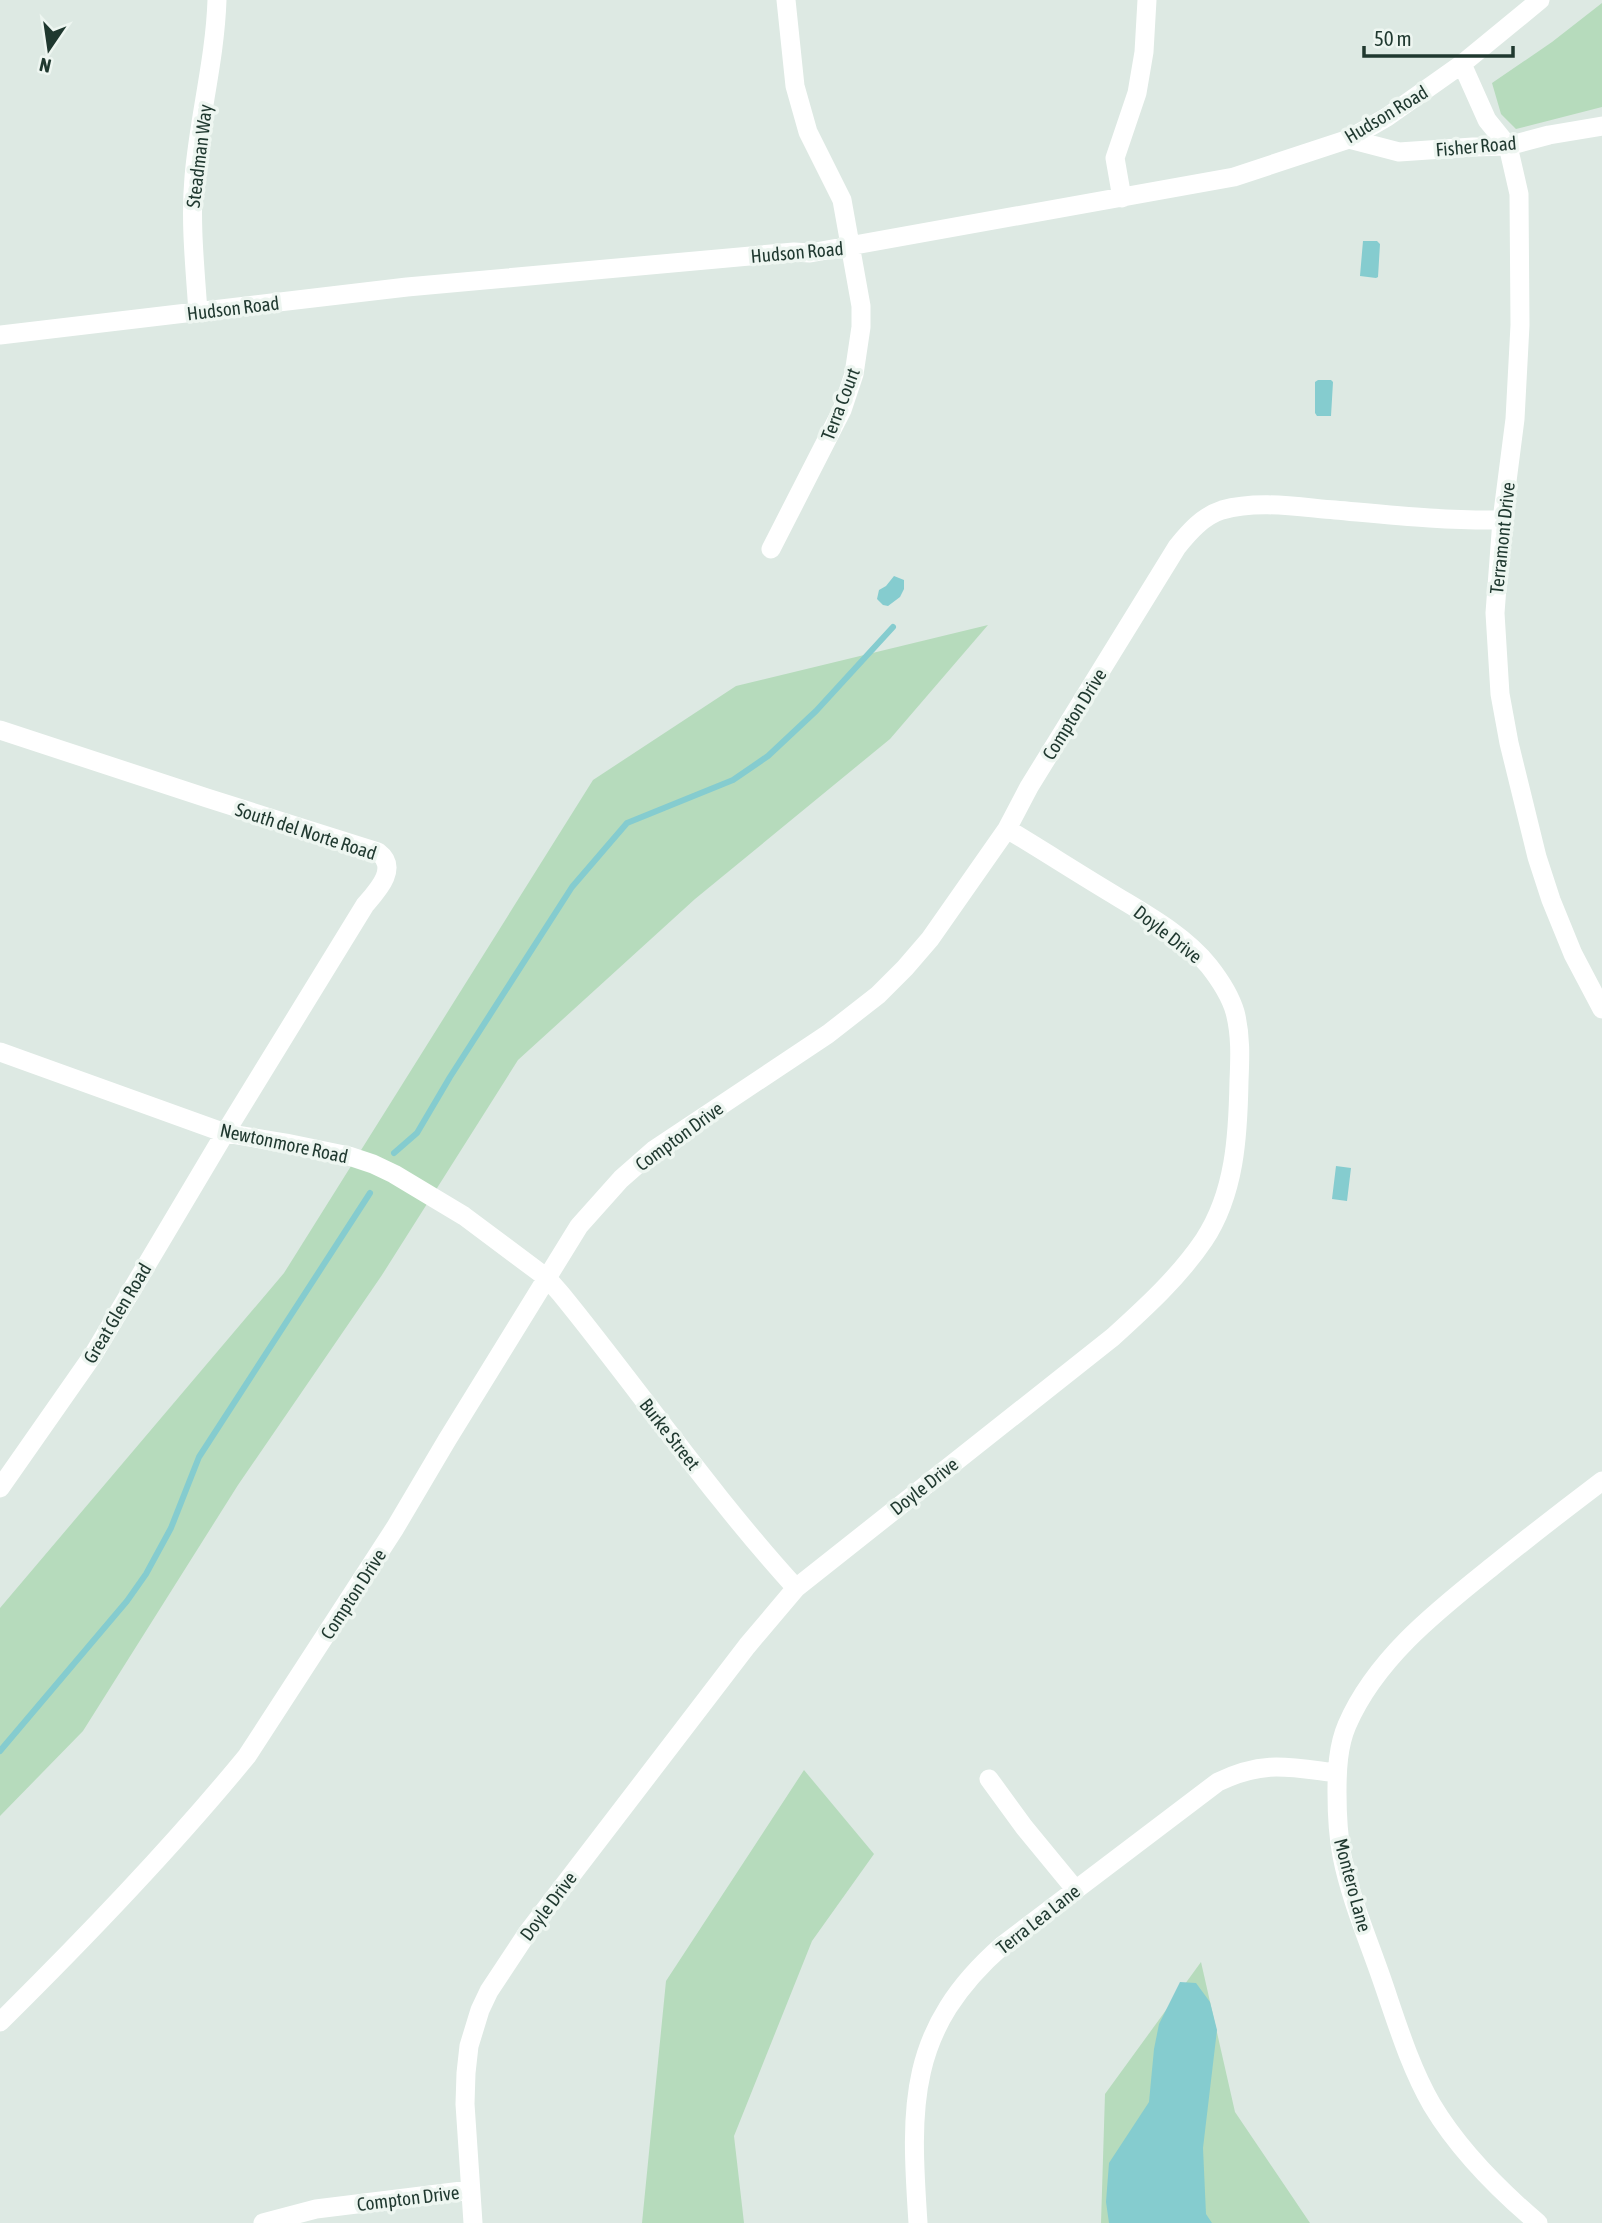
<svg xmlns="http://www.w3.org/2000/svg" width="1602" height="2223" font-family="'Asap Condensed',sans-serif">
<rect width="100%" height="100%" fill="#dde9e3"/>
<!-- green -->
<path fill="#b6dbbc" d="M1602 3V107L1516 129 1501 114 1492 83 1552 42Z
M988 625 890 739 695 899 518 1060 382 1275 238 1485 83 1731 0 1816V1608L284 1273 593 780 736 686Z
M804 1770 874 1854 812 1941 734 2136 744 2223H642L666 1981Z
M1201 1962 1235 2112 1310 2223H1101L1105 2094Z"/>
<!-- water -->
<path fill="#85cccf" d="M1363 241H1377L1380 244 1378 277 1376 278 1360 276Z
M1318 380H1331L1333 382 1331 416H1317L1315 413V382Z
M894 576 904 580V589L900 597 888 606 883 605 877 599 879 590 886 586Z
M1336 1166 1351 1168 1347 1201 1332 1199Z
M1180 1982 1196 1983 1210 2002 1217 2030 1203 2148 1206 2214 1212 2223H1109L1106 2202 1109 2163 1149 2102 1154 2049 1159 2024Z"/>
<g fill="none" stroke-linecap="round" stroke-linejoin="round">
<!-- stream -->
<path stroke="#85cccf" stroke-width="6" d="M394 1153 417 1133 450 1077 572 887 627 823 733 780 768 756 816 711 893 627
M0 1751 127 1601 146 1574 171 1528 199 1457 370 1193"/>
<!-- minor -->
<path stroke="#fff" stroke-width="19" d="M1462 64 1487 120 1508 146 1519 194 1520 325 1515 419 1502 520 1495 613 1500 694 1509 743 1537 857 1551 900 1573 954 1602 1009
M1349 139 1399 152 1473 147 1508 146 1549 135 1602 126
M1122 198 1115 158 1137 93 1144 52 1147 0
M198 312C195 267 190 222 194 177 199 117 215 60 217 0
M0 335 407 287 794 252 810 253 1234 177 1349 139 1387 117 1462 64 1540 0
M771 549 842 410 854 374 861 327V306L842 200 808 132 795 86 786 0
M0 730 207 798 378 852C399 868 378 890 365 905L225 1133 93 1355 0 1488
M0 1052 225 1133 286 1143 349 1156 373 1164 394 1174 464 1216 547 1278 561 1294C640 1391 711 1495 796 1588
M989 1779 1024 1827 1075 1889
M0 2022C86 1937 170 1850 247 1756L395 1528 447 1440 579 1226 621 1179 654 1150 828 1034 878 995 905 968 930 939 1007 829 1029 787 1177 547C1189 532 1203 516 1222 510 1258 500 1298 507 1335 510 1391 515 1446 521 1502 520
M263 2223 316 2209 470 2190
M473 2223 465 2104 466 2073 469 2046 480 2010 489 1991 528 1932 747 1646 796 1588 1113 1337C1146 1307 1179 1277 1204 1240 1235 1193 1238 1136 1239 1081 1240 1058 1241 1035 1235 1012 1230 995 1220 980 1209 966 1183 934 1145 914 1111 893 1076 872 1042 850 1007 829
M918 2223C910 2105 907 2029 1003 1945L1218 1782C1264 1760 1288 1767 1337 1773
M1538 2223C1499 2190 1459 2150 1432 2105 1409 2065 1396 2020 1381 1977 1367 1937 1350 1897 1342 1856 1338 1835 1337 1814 1337 1792 1337 1770 1338 1746 1347 1725 1376 1658 1438 1610 1493 1566 1529 1537 1565 1509 1602 1481"/>
</g>
<g text-anchor="middle" stroke-width="7" stroke-linejoin="round" paint-order="stroke">
<!-- street labels -->
<g font-size="19" fill="#1f382f" stroke="#eef6f1">
<text transform="translate(1386 114) rotate(-31)" y="7">Hudson Road</text>
<text transform="translate(1476 146) rotate(-5)" y="7">Fisher Road</text>
<text transform="translate(199 156) rotate(-83)" y="7">Steadman Way</text>
<text transform="translate(797 252) rotate(-5)" y="7">Hudson Road</text>
<text transform="translate(233 308) rotate(-7)" y="7">Hudson Road</text>
<text transform="translate(840 404) rotate(-69)" y="7">Terra Court</text>
<text transform="translate(1502 538) rotate(-84)" y="7">Terramont Drive</text>
<text transform="translate(1074 714) rotate(-58)" y="7">Compton Drive</text>
<text transform="translate(306 831) rotate(18)" y="7">South del Norte Road</text>
<text transform="translate(1168 934) rotate(38)" y="7">Doyle Drive</text>
<text transform="translate(679 1136) rotate(-36)" y="7">Compton Drive</text>
<text transform="translate(284 1143) rotate(12)" y="7">Newtonmore Road</text>
<text transform="translate(117 1313) rotate(-59)" y="7">Great Glen Road</text>
<text transform="translate(670 1434) rotate(52)" y="7">Burke Street</text>
<text transform="translate(924 1486) rotate(-38)" y="7">Doyle Drive</text>
<text transform="translate(353 1594) rotate(-57)" y="7">Compton Drive</text>
<text transform="translate(1353 1885) rotate(75)" y="7">Montero Lane</text>
<text transform="translate(548 1906) rotate(-53)" y="7">Doyle Drive</text>
<text transform="translate(1038 1919) rotate(-38)" y="7">Terra Lea Lane</text>
<text transform="translate(408 2198) rotate(-7)" y="7">Compton Drive</text>
</g>
</g>
<!-- north arrow -->
<g transform="translate(49 49) rotate(193)" stroke="#eef6f1" stroke-width="5" paint-order="stroke">
<path d="M0-5L12 26L0 18L-12 26Z" fill="#1f382f"/>
<text y="-10" font-size="19" font-weight="bold" text-anchor="middle" fill="#1f382f">N</text>
</g>
<!-- scale -->
<path d="M1364 46v10h149v-10" fill="none" stroke="#1f382f" stroke-width="3.5"/>
<text x="1374" y="46" font-size="21" fill="#1f382f" stroke="#eef6f1" stroke-width="5" paint-order="stroke">50 m</text>
</svg>
